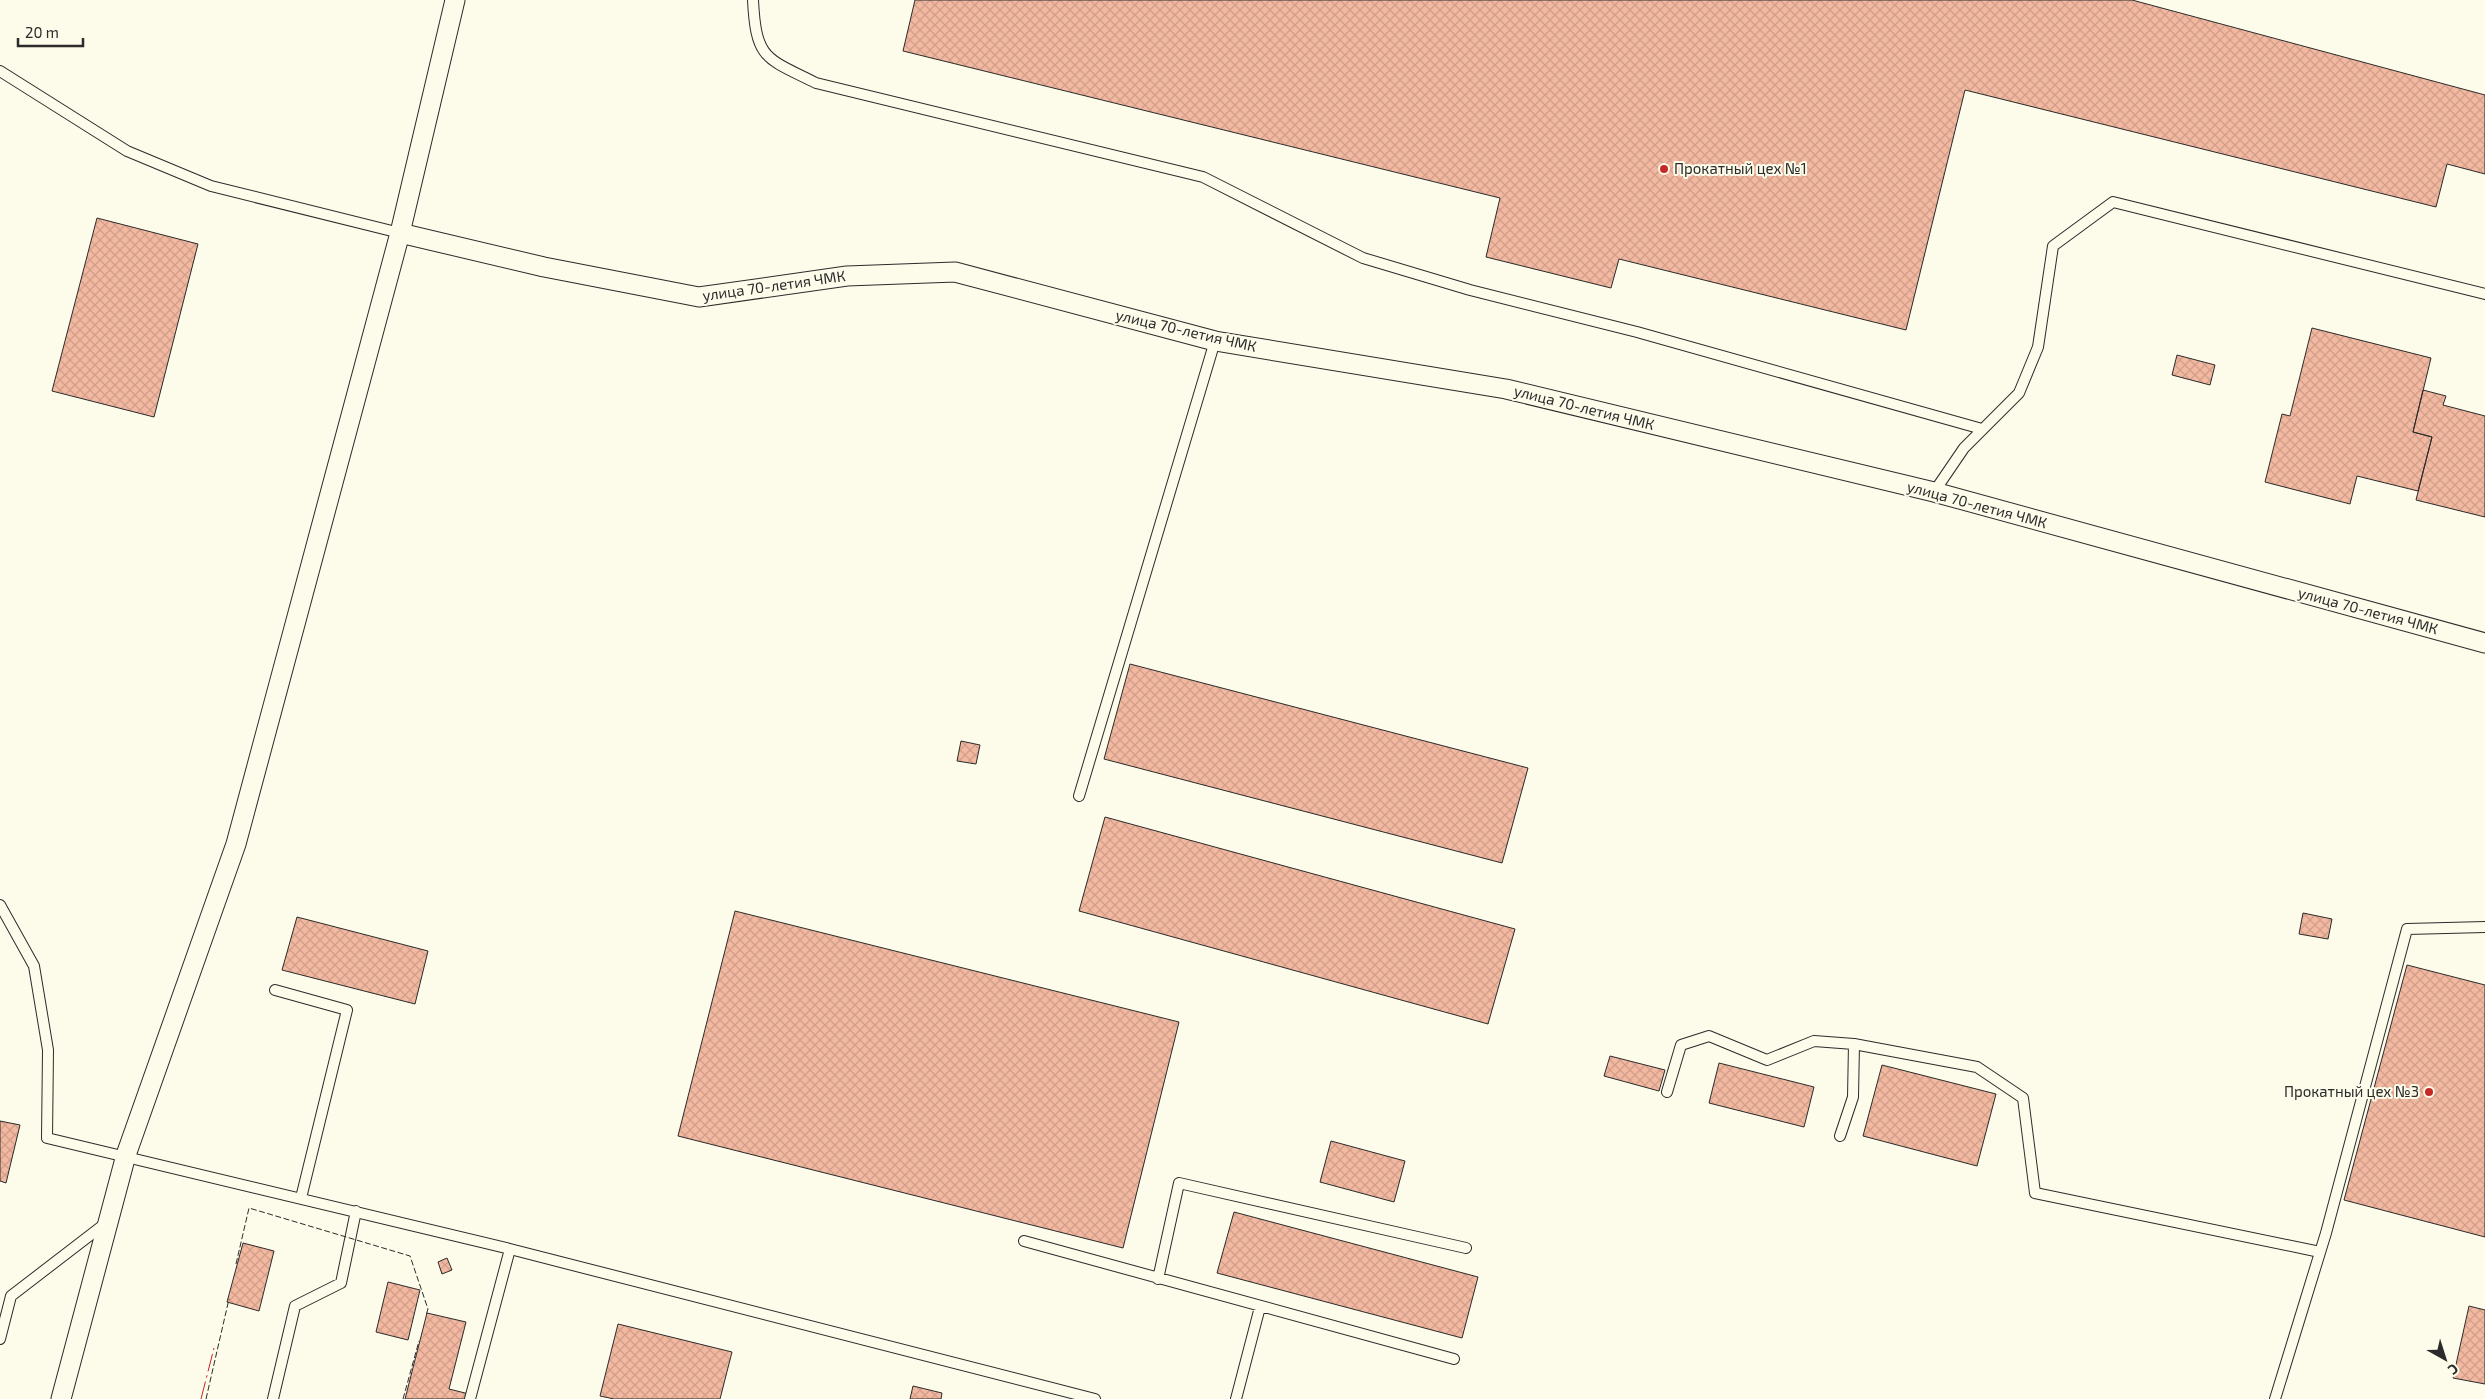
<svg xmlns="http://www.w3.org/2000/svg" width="2485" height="1399" font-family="'Exo 2',sans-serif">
<defs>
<pattern id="building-cross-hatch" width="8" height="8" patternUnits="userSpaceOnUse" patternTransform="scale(1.25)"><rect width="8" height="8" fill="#f2b8a0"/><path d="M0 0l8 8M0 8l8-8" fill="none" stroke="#d09e8a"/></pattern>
</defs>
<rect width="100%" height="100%" fill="#fdfbea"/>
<!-- building -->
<path fill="url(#building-cross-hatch)" stroke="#2b2b2b" d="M915 0H2132L2485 95V174L2447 164 2436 207 1965 90 1906 330 1619 259 1611 288 1486 257 1500 198 903 51Z
M97 218 198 244 154 417 52 391Z
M2312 328 2431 358 2413 432 2432 437 2418 491 2357 476 2350 504 2265 482 2282 414 2290 416Z
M2177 355 2215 365 2210 385 2172 375Z
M2423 390 2446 396 2443 405 2485 416V517L2416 500 2432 437 2413 432Z
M1130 664 1528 768 1502 863 1104 759Z
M961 741 980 745 976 764 957 761Z
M1105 817 1515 929 1488 1024 1079 911Z
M735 911 1179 1022 1123 1248 678 1136Z
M2303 913 2332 919 2328 939 2299 934Z
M297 917 428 951 415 1004 282 970Z
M2407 965 2485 985V1237L2344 1200Z
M1610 1056 1665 1070 1659 1091 1604 1076Z
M1719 1063 1814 1087 1804 1127 1709 1103Z
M1882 1065 1996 1094 1977 1166 1863 1136Z
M0 1121 20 1125 6 1183 0 1181Z
M1331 1141 1405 1161 1394 1202 1320 1182Z
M1234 1212 1478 1277 1462 1338 1217 1273Z
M243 1243 274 1251 259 1311 227 1302Z
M447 1258 452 1270 442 1274 438 1262Z
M388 1282 420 1290 408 1340 376 1332Z
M2469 1306 2485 1310V1384L2453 1378Z
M427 1313 466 1322 449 1389 469 1394 468 1399H405Z
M618 1324 732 1352 720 1399H614L600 1396Z
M913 1386 942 1393 941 1399H910Z"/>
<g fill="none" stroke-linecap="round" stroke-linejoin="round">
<defs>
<path id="lane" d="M753 0C756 60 766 58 816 83L1203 177 1363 258 1470 290 1637 332 1982 429
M0 71 127 151 211 186 400 233
M1934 492 1964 448 2019 393 2038 347 2053 246 2113 202 2485 294
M1079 796 1215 341
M0 905 34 966 48 1050 47 1138 510 1249 1095 1399
M275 990 347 1010 301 1198
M1667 1092 1681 1045 1709 1036 1767 1060 1814 1041 1854 1044 1977 1067 2023 1098 2035 1193 2320 1252
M1840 1136 1853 1097 1854 1044
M1024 1241 1454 1359
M1158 1279 1179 1183 1466 1248
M0 1339 11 1296 106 1223
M273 1399 295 1306 341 1283 356 1211
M470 1399 510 1249
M1236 1399 1260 1307
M2275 1399 2326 1233 2407 929 2485 927"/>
<path id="street" d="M400 233 544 267 699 297 847 276 955 272 1215 341 1506 389 1934 492 2485 643
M61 1399 126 1155 236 844 400 233 455 0"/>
</defs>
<!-- lane casing -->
<use href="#lane" stroke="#2b2b2b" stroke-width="12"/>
<!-- street casing -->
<use href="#street" stroke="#2b2b2b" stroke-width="21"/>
<!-- lane -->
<use href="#lane" stroke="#fdfbea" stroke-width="10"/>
<!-- street -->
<use href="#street" stroke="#fdfbea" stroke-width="19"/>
<!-- fence -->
<path stroke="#2b2b2b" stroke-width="1" stroke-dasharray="6 2.5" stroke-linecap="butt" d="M236 1264 249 1208 410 1256 428 1309 426 1315
M206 1399 229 1299
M403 1399 419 1341"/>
<!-- power -->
<path stroke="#c62828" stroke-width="1" stroke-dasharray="18 4 2.5 4" stroke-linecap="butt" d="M201 1399 214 1348"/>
</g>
<!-- markers -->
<g fill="#c62828" stroke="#fdfbea" stroke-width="2">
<circle cx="1664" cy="169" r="5"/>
<circle cx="2429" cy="1092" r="5"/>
</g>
<g text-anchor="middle" stroke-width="4" stroke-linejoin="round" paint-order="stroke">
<!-- poi labels -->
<g font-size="15" fill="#2b2b2b" stroke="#fdfbea" text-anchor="start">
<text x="1674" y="174">Прокатный цех №1</text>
<text x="2419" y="1097" text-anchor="end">Прокатный цех №3</text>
</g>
<!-- street labels -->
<g font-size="15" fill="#2b2b2b" stroke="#fdfbea">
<text transform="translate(774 286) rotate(-8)" y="5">улица 70-летия ЧМК</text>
<text transform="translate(1186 331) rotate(13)" y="5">улица 70-летия ЧМК</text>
<text transform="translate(1584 408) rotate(14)" y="5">улица 70-летия ЧМК</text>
<text transform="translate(1977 505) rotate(15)" y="5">улица 70-летия ЧМК</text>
<text transform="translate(2368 611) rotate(15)" y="5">улица 70-летия ЧМК</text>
</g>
</g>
<!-- north arrow -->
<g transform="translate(2445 1359) rotate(141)" stroke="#fdfbea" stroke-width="4" paint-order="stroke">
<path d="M0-4L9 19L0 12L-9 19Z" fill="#2b2b2b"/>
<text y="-8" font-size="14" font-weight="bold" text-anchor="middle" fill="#2b2b2b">С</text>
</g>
<!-- scale -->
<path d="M18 38v8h65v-8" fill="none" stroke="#2b2b2b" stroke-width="2.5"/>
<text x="25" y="38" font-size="15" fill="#2b2b2b" stroke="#fdfbea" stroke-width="4" paint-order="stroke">20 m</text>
</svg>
